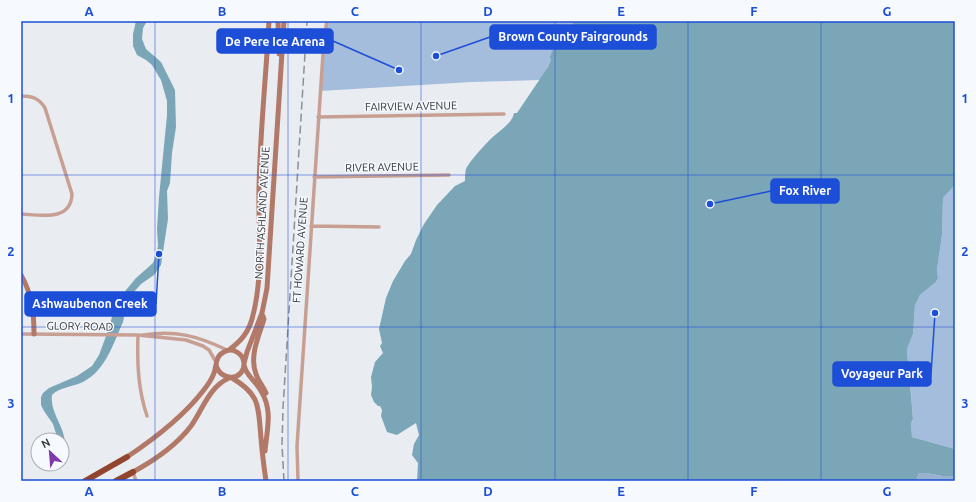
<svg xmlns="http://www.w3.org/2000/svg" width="976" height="502" font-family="Ubuntu,sans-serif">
<rect width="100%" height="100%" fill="#e9edf2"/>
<!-- green -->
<path fill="#a4bddc" d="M327 21H574L566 35 560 40 548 67 540 80 472 82 320 91Z
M955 185V449L912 437 911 423 913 419 909 368 910 366 908 363 907 349 913 334 915 305 920 295 936 282 938 278 937 270 942 235 943 198Z"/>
<!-- forest -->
<path fill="#98b1d0" d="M919 473H926L942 476H955V481H916Z"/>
<!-- water -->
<path fill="#7aa6b7" d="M136 21H147L143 28 142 39 146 49 161 62 175 90 176 127 172 153 170 183 167 191 168 219 161 265 154 275 141 284 133 293 126 307 123 322C113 344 106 370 83 382 72 387 60 387 52 395 49 417 73 433 62 455V440H58L53 424 44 411 41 405V397L43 393 49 388 77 376 92 366 99 355 109 328 116 302 136 278 153 263 156 255 158 246 157 229 159 197 167 115V101L161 80 152 65 146 60 137 55 133 46V34Z
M574 21H955V185L943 198 942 235 937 270 938 278 936 282 920 295 915 305 913 334 907 349 908 363 910 366 909 368 910 369 909 371 913 419 911 423 912 437 955 449V476H942L926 473H919L916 481H417L418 463 412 455 414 444 419 435 416 423 397 435 387 432 381 416 382 410 380 406H378L374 402 371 395 372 387 371 377 375 362 383 353 380 346 382 343 379 329 386 298 393 281 405 261 411 254 416 240 424 224 437 205 455 186 465 181C465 177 465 173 466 169 469 162 488 141 494 136 501 130 513 122 514 113H517L548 67 551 60 550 57C554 43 568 35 574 21Z"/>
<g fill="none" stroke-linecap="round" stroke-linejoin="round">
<!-- street -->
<path stroke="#c89f93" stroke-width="3.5" d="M21 96C32 96 39 98 45 108L72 194C71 222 40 215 21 214
M318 117 504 114
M314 177 449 175
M311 226 379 227
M21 334 138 335 186 340 203 346 209 350 216 362
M138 335C137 363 138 389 147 416
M143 335C176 330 198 336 227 350
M133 472 136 481
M298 481 297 446 324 39 327 21"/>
<!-- secondary -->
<path stroke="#b37968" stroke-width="5" d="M278 21 279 54
M21 275C32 294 34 313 34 334
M263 316 264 319C259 336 249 356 256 374 258 381 263 386 266 393
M229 350C241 341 248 333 252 319 264 276 258 232 259 188 260 133 266 77 269 21
M244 363 247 352 262 313 267 288 284 21
M244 365C246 376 256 381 261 391 273 410 267 429 265 451
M232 378C261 395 258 407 261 438 262 452 264 467 266 481
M127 457C154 439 182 418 203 391 207 386 212 379 214 373 217 365 215 356 224 352 232 347 243 353 244 363 245 380 221 383 216 365
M133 472C155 460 176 446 191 426 203 409 209 387 229 378"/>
<!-- highway -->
<path stroke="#93442c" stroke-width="6" d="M85 481 127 457
M116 481 133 472"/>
<!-- rail -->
<path stroke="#8d8f93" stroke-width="1.5" stroke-dasharray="8 4" stroke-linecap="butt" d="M284 481 282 445 283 408 307 21"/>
</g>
<!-- grid -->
<path fill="none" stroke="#1d4ed8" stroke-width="1" stroke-opacity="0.55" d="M155 21V481M288 21V481M421 21V481M555 21V481M688 21V481M821 21V481M21 175H955M21 327H955"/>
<g text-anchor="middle" stroke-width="3" stroke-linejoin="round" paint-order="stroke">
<!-- street labels -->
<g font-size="11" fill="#353638" stroke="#f6faff">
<text transform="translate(411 106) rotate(-1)" y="4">FAIRVIEW AVENUE</text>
<text transform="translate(382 167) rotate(-1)" y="4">RIVER AVENUE</text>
<text transform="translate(262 213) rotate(-87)" y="4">NORTH ASHLAND AVENUE</text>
<text transform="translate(300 250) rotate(-86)" y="4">FT HOWARD AVENUE</text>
<text transform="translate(80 326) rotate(1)" y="4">GLORY ROAD</text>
</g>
</g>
<!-- callouts -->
<path fill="none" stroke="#1d4ed8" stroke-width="1.5" d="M436 56L490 37M399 70L333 41M710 204L771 191M159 254L156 304M935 313L931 374"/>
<g fill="#1d4ed8" stroke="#f6faff" stroke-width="1.5">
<circle cx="436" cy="56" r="4"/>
<circle cx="399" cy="70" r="4"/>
<circle cx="710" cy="204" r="4"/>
<circle cx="159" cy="254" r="4"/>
<circle cx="935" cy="313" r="4"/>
</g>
<g fill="#1d4ed8" stroke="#1d4ed8" stroke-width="1.5">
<rect x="490" y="25" width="166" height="24" rx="4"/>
<rect x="217" y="29" width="116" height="24" rx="4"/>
<rect x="771" y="179" width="68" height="24" rx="4"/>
<rect x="25" y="292" width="131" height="24" rx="4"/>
<rect x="833" y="362" width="98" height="24" rx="4"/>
</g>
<g font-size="12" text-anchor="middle" font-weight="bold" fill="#fff">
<text x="573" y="41">Brown County Fairgrounds</text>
<text x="275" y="46">De Pere Ice Arena</text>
<text x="805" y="195">Fox River</text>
<text x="90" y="308">Ashwaubenon Creek</text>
<text x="882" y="378">Voyageur Park</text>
</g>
<!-- border -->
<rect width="976" height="502" fill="none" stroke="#f6faff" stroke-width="44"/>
<!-- north arrow -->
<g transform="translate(50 452) rotate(334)"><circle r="19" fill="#f6faff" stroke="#a9acaf"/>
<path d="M0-3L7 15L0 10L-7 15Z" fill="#8238aa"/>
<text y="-6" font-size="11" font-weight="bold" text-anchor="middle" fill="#353638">N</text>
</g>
<rect x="22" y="22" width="932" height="458" fill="none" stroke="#1d4ed8" stroke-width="1.5"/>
<g font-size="13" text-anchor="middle" font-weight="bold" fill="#1d4ed8">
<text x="89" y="16">A</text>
<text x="222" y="16">B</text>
<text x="355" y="16">C</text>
<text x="488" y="16">D</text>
<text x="621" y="16">E</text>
<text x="754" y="16">F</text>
<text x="887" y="16">G</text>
<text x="11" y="103">1</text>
<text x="965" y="103">1</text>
<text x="11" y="256">2</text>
<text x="965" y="256">2</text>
<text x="11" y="408">3</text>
<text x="965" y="408">3</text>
<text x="89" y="496">A</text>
<text x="222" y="496">B</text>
<text x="355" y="496">C</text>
<text x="488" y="496">D</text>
<text x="621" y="496">E</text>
<text x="754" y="496">F</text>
<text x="887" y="496">G</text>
</g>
</svg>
